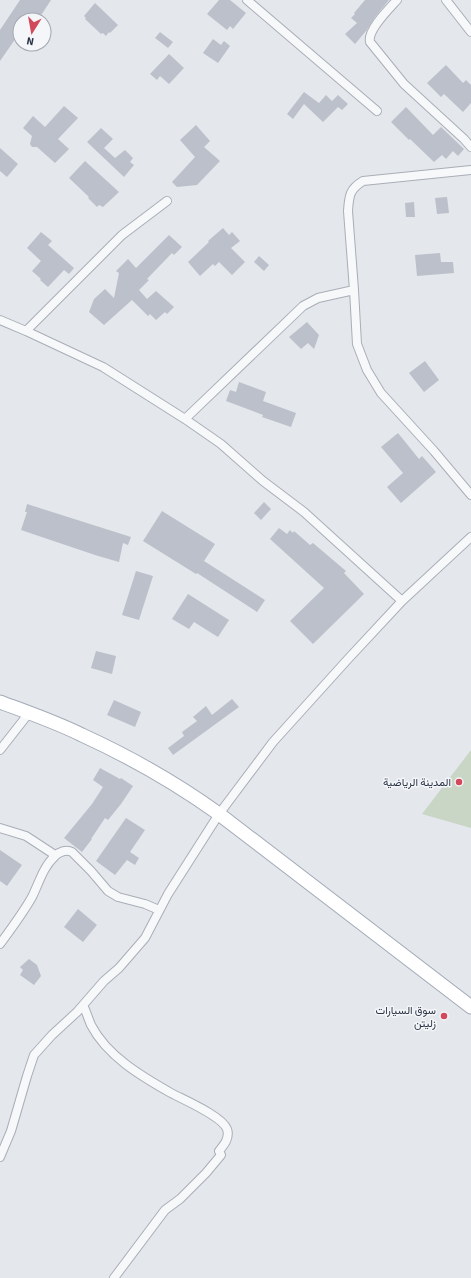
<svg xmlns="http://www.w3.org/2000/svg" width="471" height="1278" font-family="'Source Sans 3',Vazirmatn,sans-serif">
<rect width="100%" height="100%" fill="#e4e7ec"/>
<!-- grass -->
<path fill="#c9d6c5" d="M471 750V828L422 814Z"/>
<!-- building -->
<path fill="#bbc0ca" d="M20 0H51L38 20H20V41L16 38 0 61V30Z
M219 0H230L246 13 233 29 230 26 227 30 207 14Z
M365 0H389L375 17 366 31 355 44 345 34 357 23 351 18 355 14 354 13Z
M95 3 118 25 110 33 109 32 106 36 103 33 101 34 85 19 86 18 84 16Z
M160 32 173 42 168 48 155 38Z
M213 39 221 45 224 41 230 46 218 63 203 53Z
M169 54 184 68 169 84 160 76 157 80 150 74Z
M446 65 463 83 466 80 471 85V103L463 112 444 94 441 97 427 83Z
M304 92 319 103 326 95 332 101 338 95 348 104 342 110 338 107 323 122 304 104 293 119 287 114Z
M64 106 78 118 58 139 69 149 55 163 37 147H32L30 144 32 136 23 128 33 116 45 127Z
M406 107 433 135 441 127 464 149 458 156 453 151 446 159 442 155 434 162 410 139 409 140 391 122Z
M196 125 210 141 204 147 220 161 197 185 177 187 172 182 195 157 180 140Z
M101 128 113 139 104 148 115 158 125 150 133 158 130 162 134 165 124 177 87 142Z
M0 148 18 164 7 177 0 171Z
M85 161 119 192 103 207 99 205 97 207 88 198 89 197 69 178Z
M447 197 449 213 437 214 435 198Z
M414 202 415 217H406L405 203Z
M223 228 229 235 232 232 240 241 231 248 245 262 232 275 219 262 215 266 213 264 200 276 188 262 209 242 208 241Z
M41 232 52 241 48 245 74 268 69 274 64 270 48 287 40 280 41 279 32 271 41 261 27 248Z
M169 235 182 247 174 255 172 253 147 279 149 280 139 290 147 299 156 291 174 307 167 314 165 312 156 320 150 314 148 316 132 300 104 325 89 312 94 299 105 289 114 298 119 273 116 271 128 259 136 268Z
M440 253 441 262H453L454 273 417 276 415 255Z
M259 256 269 265 264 271 254 262Z
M307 322 319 335 314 349 308 343 301 349 289 337Z
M425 361 439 380 424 392 409 373Z
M239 382 266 392 263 401 296 413 291 427 262 417 263 415 226 401 230 390 236 392Z
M398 433 419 459 422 456 436 472 401 503 387 487 403 473 381 447Z
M264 502 271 509 261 520 254 513Z
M27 504 131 537 128 545 123 543 119 562 95 555 21 530 27 512H25Z
M162 511 215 544 204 561 265 600 257 612 197 573 196 574 143 541Z
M279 528 287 534 290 530 293 533 294 531 310 545 313 543 346 571 344 573 364 594 313 644 290 621 324 588 270 539Z
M136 571 153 576 139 620 122 615Z
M188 594 229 620 218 637 194 622 189 629 172 619Z
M96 651 116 656 112 674 91 668Z
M232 699 239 707 173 755 168 748 184 736 182 732 197 721 193 717 206 706 212 715Z
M114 700 141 712 135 727 107 715Z
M100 768 120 779 121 778 133 786 121 804 108 820 105 818 91 839H92L82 852 64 838 92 804 103 787 93 780Z
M126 818 145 830 130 852 139 858 135 865 127 860 115 875 96 861Z
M0 850 22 865 7 886 0 881Z
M78 909 97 925 83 942 64 927Z
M29 959 37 965 41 976 34 985 20 975 23 970 20 967Z"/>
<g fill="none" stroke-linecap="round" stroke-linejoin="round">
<defs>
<path id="street" d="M247 0 377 111
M397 0C389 9 367 30 370 42L404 84 464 139 471 147
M446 0 471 32
M471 170 363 181C350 189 349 195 348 211L354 290 357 344 367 370 381 393 434 451 471 495
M0 320 26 331 103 367 185 419 221 444 263 481 304 512 402 601
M26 331 122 235 167 201
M185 419 303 306 318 298 354 290
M0 750 29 713
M0 828 26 836 55 855
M0 944C11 929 23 913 32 897 39 883 43 867 55 856 59 852 66 849 72 852L91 871 108 891 118 897 145 904 159 910
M83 1005C86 1011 88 1018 91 1025 107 1056 141 1076 171 1093 184 1100 222 1116 227 1129 230 1138 224 1145 219 1151L221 1155 206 1173 180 1199 165 1210 114 1278
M0 1157 11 1131 27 1076 34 1055 52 1035 77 1012 104 981 119 968 145 938 168 894 219 814 273 742 348 659 402 601 471 537"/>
<path id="primary" d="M0 702C27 712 56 722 82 735 130 757 176 783 219 814L471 1007"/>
</defs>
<!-- street casing -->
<use href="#street" stroke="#a9aeb7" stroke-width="10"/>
<!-- primary casing -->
<use href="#primary" stroke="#a3abb8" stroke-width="15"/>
<!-- street -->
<use href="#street" stroke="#f7f8fa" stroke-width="8"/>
<!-- primary -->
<use href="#primary" stroke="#fff" stroke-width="13"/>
</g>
<!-- markers -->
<g fill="#d1495b" stroke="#f4f6f9" stroke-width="1.5">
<circle cx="459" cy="782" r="4"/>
<circle cx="444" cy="1016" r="4"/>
</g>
<g text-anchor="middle" stroke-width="3" stroke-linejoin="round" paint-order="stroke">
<!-- poi labels -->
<g font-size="11" fill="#2b3445" stroke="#f4f6f9" text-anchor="end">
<text x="451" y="786">المدينة الرياضية</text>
<text x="436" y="1014">سوق السيارات<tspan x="436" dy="13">زليتن</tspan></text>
</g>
</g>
<!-- north arrow -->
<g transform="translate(32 32) rotate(191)"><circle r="19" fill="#f4f6f9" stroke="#a4a8b1"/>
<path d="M0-3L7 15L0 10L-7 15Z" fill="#d1495b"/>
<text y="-6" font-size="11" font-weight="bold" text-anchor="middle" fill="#2b3445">N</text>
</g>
</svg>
